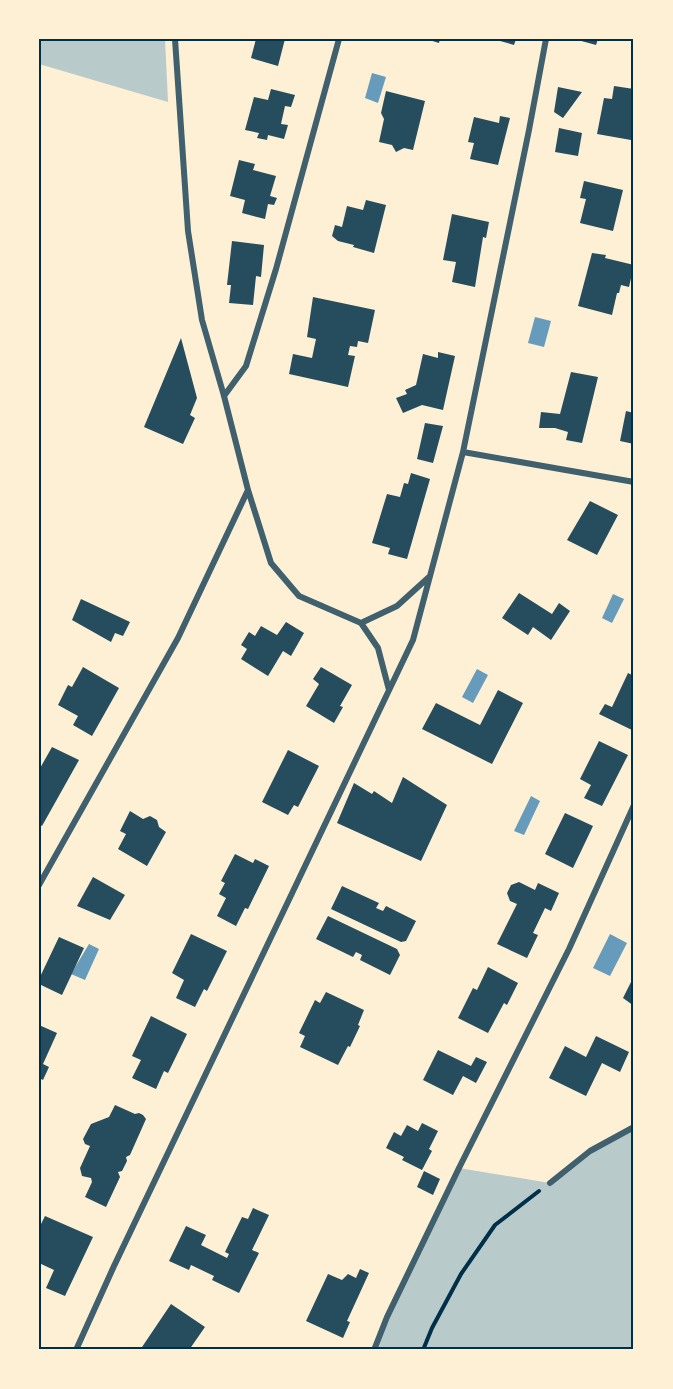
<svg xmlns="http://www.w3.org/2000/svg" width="673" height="1389" font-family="'Nunito Sans',sans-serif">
<rect width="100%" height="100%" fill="#fdf0d5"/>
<!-- green -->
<path fill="#b9caca" d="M39 39H165L168 102 39 64Z
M634 1127V1350H374L459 1168 550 1183 590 1151Z"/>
<!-- water -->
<path fill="#669bbc" d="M372 73 386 77 378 103 365 98Z
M535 317 551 321 544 347 528 343Z
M613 594 624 599 612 623 602 618Z
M477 669 488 675 473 703 462 697Z
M531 796 540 801 524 835 514 831Z
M610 934 627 943 610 976 593 968Z
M89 944 99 949 85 980 71 974Z"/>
<!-- building -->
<path fill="#264d5e" d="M256 39H285L278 66 251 58Z
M426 39H440L439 43Z
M493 39H516L514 45Z
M574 39H598L596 45Z
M614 86 634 89V124L631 140 597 134 604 98 612 99Z
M558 87 582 92 563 118 554 112Z
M271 89 295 95 291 107 285 106 281 124 288 125 284 139 268 135 267 140 257 138 259 133 245 130 254 97 268 100Z
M386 91 425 101 413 150 404 148 396 152 392 145 379 142 384 119 381 113Z
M500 116 510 118 498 165 470 159 474 143 468 142 474 117 499 123Z
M559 128 582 133 578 156 555 152Z
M239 160 255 164 253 170 276 176 270 196 277 198 274 205 268 204 265 219 242 213 245 200 230 196Z
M584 181 623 190 613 231 580 223 586 199 580 198Z
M366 200 386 205 374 253 353 247 354 245 338 241 332 236 335 225 342 227 347 206 363 210Z
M452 214 489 222 486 238 483 237 475 287 452 282 456 262 443 260Z
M232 241 264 245 261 277 256 276 253 305 229 303 231 285H227Z
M592 253 606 255 605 258 634 265 629 287 621 285 619 293H617L612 315 578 306Z
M313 297 375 310 368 343 358 341 357 347 350 346 348 355 355 356 348 387 289 374 293 354 312 358 316 339 307 337Z
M181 338 197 398 190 415 195 418 183 444 144 427Z
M438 352 455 356 443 410 422 405 403 413 396 398 407 394 405 390 416 385 423 354 438 358Z
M571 372 598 377 582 443 566 440 568 432 555 428H539L541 412 560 414Z
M626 411 634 413V444L620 441Z
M425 423 443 426 433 463 417 459Z
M411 473 430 479 407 559 388 554 390 548 372 543 387 494 400 497 404 483 408 484Z
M590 501 618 515 597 555 567 540Z
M519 593 552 614 559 603 570 611 551 640 533 627 528 635 502 618Z
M81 599 130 622 123 636 115 633 111 642 72 620Z
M286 622 304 633 291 656 283 651 268 676 241 659 247 649 241 645 249 632 255 636 261 626 277 635Z
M83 667 119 688 92 736 73 725 78 716 58 705 68 685 72 687Z
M321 667 352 685 340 706 343 707 334 723 306 706 319 684 313 679Z
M628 673 634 676V731L599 714 605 704 612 707Z
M498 690 523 703 492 764 422 729 436 703 480 725Z
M599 741 628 755 602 806 584 798 591 785 580 779Z
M52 747 79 760 42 826 39 824V770Z
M288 750 319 766 298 807 294 805 288 815 262 802Z
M403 777 447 805 421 861 337 823 354 783 372 794 374 791 392 803Z
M130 811 143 819 150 816 157 820 159 827 166 832 147 866 118 849 126 834 120 831Z
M565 813 593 826 573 868 545 854Z
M235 854 253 863 255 859 269 866 248 909 245 908 236 926 217 916 226 898 219 894 225 883 221 881Z
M93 877 125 895 110 920 77 906Z
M519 882 535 890 538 883 559 893 551 911 545 908 533 933 538 935 527 958 497 944 517 904 510 901 507 893 511 885Z
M342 886 379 903 376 908 383 911 386 906 416 921 406 941 401 942 331 909Z
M328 916 397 949 400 955 390 975 360 960 362 955 356 952 353 957 316 939Z
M191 934 227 951 207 991 204 989 195 1007 176 998 184 980 172 973Z
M59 937 84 948 62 995 39 984V979Z
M488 967 518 983 507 1005 504 1003 488 1033 458 1018 473 988 477 990Z
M632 980 634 981V1006L623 998Z
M326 992 364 1010 358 1025 360 1026 350 1047 348 1046 338 1065 300 1047 305 1036 299 1033 315 1000 320 1003Z
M151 1016 187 1034 168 1073 164 1071 156 1089 132 1078 141 1060 132 1056Z
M39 1025 57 1033 43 1064 49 1067 43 1080 39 1078Z
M596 1036 629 1052 620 1072 602 1063 586 1096 549 1078 565 1046 586 1057Z
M438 1050 471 1066 476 1057 487 1062 476 1083 463 1076 453 1095 423 1080Z
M115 1105 135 1114 139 1113 143 1115 146 1119 130 1155 126 1157 127 1161 122 1171 118 1172 120 1177 106 1207 85 1197 92 1182 91 1178 82 1176 80 1168 90 1146 85 1144 83 1139 91 1124 109 1117Z
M422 1123 438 1131 429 1149 432 1151 422 1170 402 1160 404 1157 386 1148 394 1132 401 1136 407 1125 418 1131Z
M424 1171 440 1179 433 1195 417 1187Z
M253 1208 269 1215 252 1250 259 1253 239 1293 212 1280 214 1276 191 1265 189 1270 169 1261 186 1226 206 1235 201 1245 227 1258 229 1254 225 1252 242 1217 248 1219Z
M45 1216 93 1237 65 1296 46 1288 54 1270 39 1263V1228Z
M360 1269 369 1273 347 1321 350 1322 343 1338 306 1321 328 1274 342 1280 348 1274 356 1278Z
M171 1304 205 1327 189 1350H140Z"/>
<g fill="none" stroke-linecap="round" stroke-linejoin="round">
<!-- path -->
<path stroke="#003049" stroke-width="4" d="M423 1350 432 1328 461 1274 495 1225 539 1191"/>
<!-- minor -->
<path stroke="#3f606c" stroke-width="6" d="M175 39 188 231 202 320 224 396 248 490 271 563 299 596 361 623 378 648 389 690
M224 396 246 366 276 269 339 39
M463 452 634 482
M361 623 397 606 429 577
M39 885 178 638 248 490
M550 1183 590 1151 634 1127
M76 1350 114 1266 413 640 463 452 529 130 546 39
M374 1350 387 1317 459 1168 569 949 634 805"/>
</g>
<!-- border -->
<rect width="673" height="1389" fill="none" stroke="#fdf0d5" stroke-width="81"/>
<rect x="40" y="40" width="592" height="1308" fill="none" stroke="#003049" stroke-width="2"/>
</svg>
